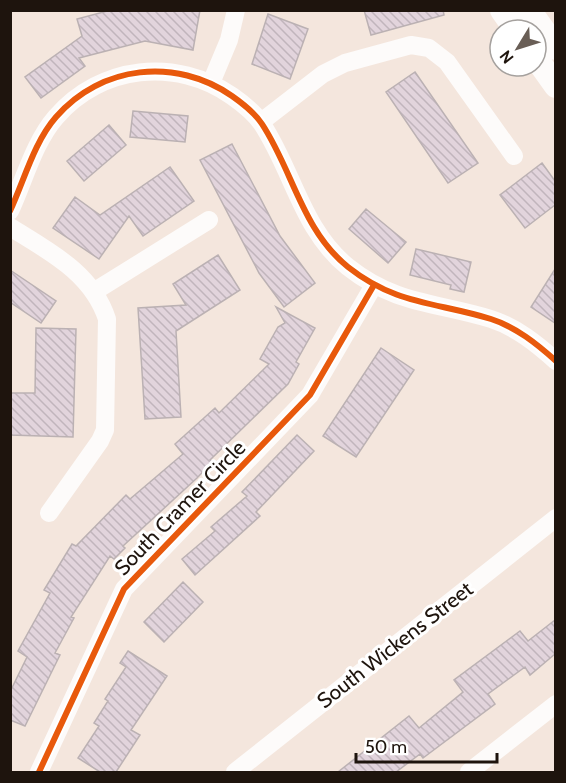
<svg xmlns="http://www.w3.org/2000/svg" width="566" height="783" font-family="Cabin,sans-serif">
<defs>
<pattern id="building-back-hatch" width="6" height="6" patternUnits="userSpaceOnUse" patternTransform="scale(1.5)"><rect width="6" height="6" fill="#e2d4dc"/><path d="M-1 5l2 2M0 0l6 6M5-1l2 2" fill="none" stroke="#c1b5bc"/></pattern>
</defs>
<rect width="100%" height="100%" fill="#f4e6dd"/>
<!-- building -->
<path fill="url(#building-back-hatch)" stroke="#bbb1b3" stroke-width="1.5" d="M111 10H200L193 50 145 41 79 58 85 66 41 98 25 77 82 36 77 19Z
M364 10H443L444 15 371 35Z
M268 14 308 29 290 79 252 64Z
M415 72 478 163 448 183 386 92Z
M133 111 188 116 185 142 130 137Z
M109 125 126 145 84 181 67 161Z
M232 144 280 236 315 283 284 307 259 273 200 160Z
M542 163 555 181V205L525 228 500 195Z
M170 167 194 201 143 236 129 216 99 259 53 228 75 197 100 215Z
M366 209 406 242 388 263 349 229Z
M416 249 471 262 464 292 450 289 451 285 410 275Z
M218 255 240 290 176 331 181 417 145 419 138 308 186 305 173 284Z
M555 269V323L531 307Z
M10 270 56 301 41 323 10 302Z
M276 307 315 328 296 362 299 364 288 384 210 460 212 462 197 478 123 546 125 548 114 559 110 556 71 617 74 618 55 653 60 655 25 726 10 720V692L27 657 18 651 50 593 44 590 72 544 76 546 126 495 130 499 183 454 175 444 215 408 219 413 269 364 260 359 278 327 285 323Z
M36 328 76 329 73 437 10 435V393H35Z
M381 348 414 370 356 457 323 436Z
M297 435 314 451 256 512 260 516 195 575 182 559 215 531 211 527 247 496 242 492Z
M183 582 203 602 164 642 144 622Z
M555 620V654L530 675 525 667 488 694 495 704 423 758 420 754 396 772H338L409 716 419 728 463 692 454 680 520 631 528 641Z
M128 651 167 676 131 730 140 735 116 772H100L78 758 99 726 94 723 108 701 105 699 126 667 120 663Z"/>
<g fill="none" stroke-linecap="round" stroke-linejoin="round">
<!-- minor -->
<path stroke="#fdfbfa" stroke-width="18" d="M211 83 229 40 236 10
M261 122 323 74 345 63 411 45 429 48 447 62 514 156
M10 211C24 181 34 142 56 117 101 65 176 57 232 96 242 103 255 113 262 124 293 171 302 230 348 267 396 305 436 302 491 319 516 327 537 344 556 361
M10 227C50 252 92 273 107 319L105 430 100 441 49 513
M95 291 209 220
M39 772 124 589 310 395 374 285
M235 772 556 518
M469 772 556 704"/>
<!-- major -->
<path stroke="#fdfbfa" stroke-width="24" d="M502 10 516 30
M529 10 556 48
M536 58 556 86"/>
<defs>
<path id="cycleway" d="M10 211C24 181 34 142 56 117 101 65 176 57 232 96 242 103 255 113 262 124 293 171 302 230 348 267 396 305 436 302 491 319 516 327 537 344 556 361
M39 772 124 589 310 395 374 285"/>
</defs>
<!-- cycleway casing -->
<use href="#cycleway" stroke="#fff" stroke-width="10"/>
<!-- cycleway -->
<use href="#cycleway" stroke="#e8590c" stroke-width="6"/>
</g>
<g text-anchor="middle" stroke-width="6" stroke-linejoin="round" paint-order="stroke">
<!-- street labels -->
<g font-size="21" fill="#1e140d" stroke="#fff">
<text transform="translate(180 508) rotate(-46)" y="7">South Cramer Circle</text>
<text transform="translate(395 645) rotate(-38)" y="7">South Wickens Street</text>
</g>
</g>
<!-- border -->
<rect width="566" height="783" fill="none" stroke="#1e140d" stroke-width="24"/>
<!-- north arrow -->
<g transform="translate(518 48) rotate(232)"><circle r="28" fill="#ffffff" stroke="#a5a19e" stroke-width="1.5"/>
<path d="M0-4.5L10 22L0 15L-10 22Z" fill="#695e56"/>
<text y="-9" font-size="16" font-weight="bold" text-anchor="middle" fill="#1e140d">N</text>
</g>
<!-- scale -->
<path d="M356 753v9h141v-9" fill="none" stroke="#1e140d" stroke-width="3"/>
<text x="365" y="753" font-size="18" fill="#1e140d" stroke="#ffffff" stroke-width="4.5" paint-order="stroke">50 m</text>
</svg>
